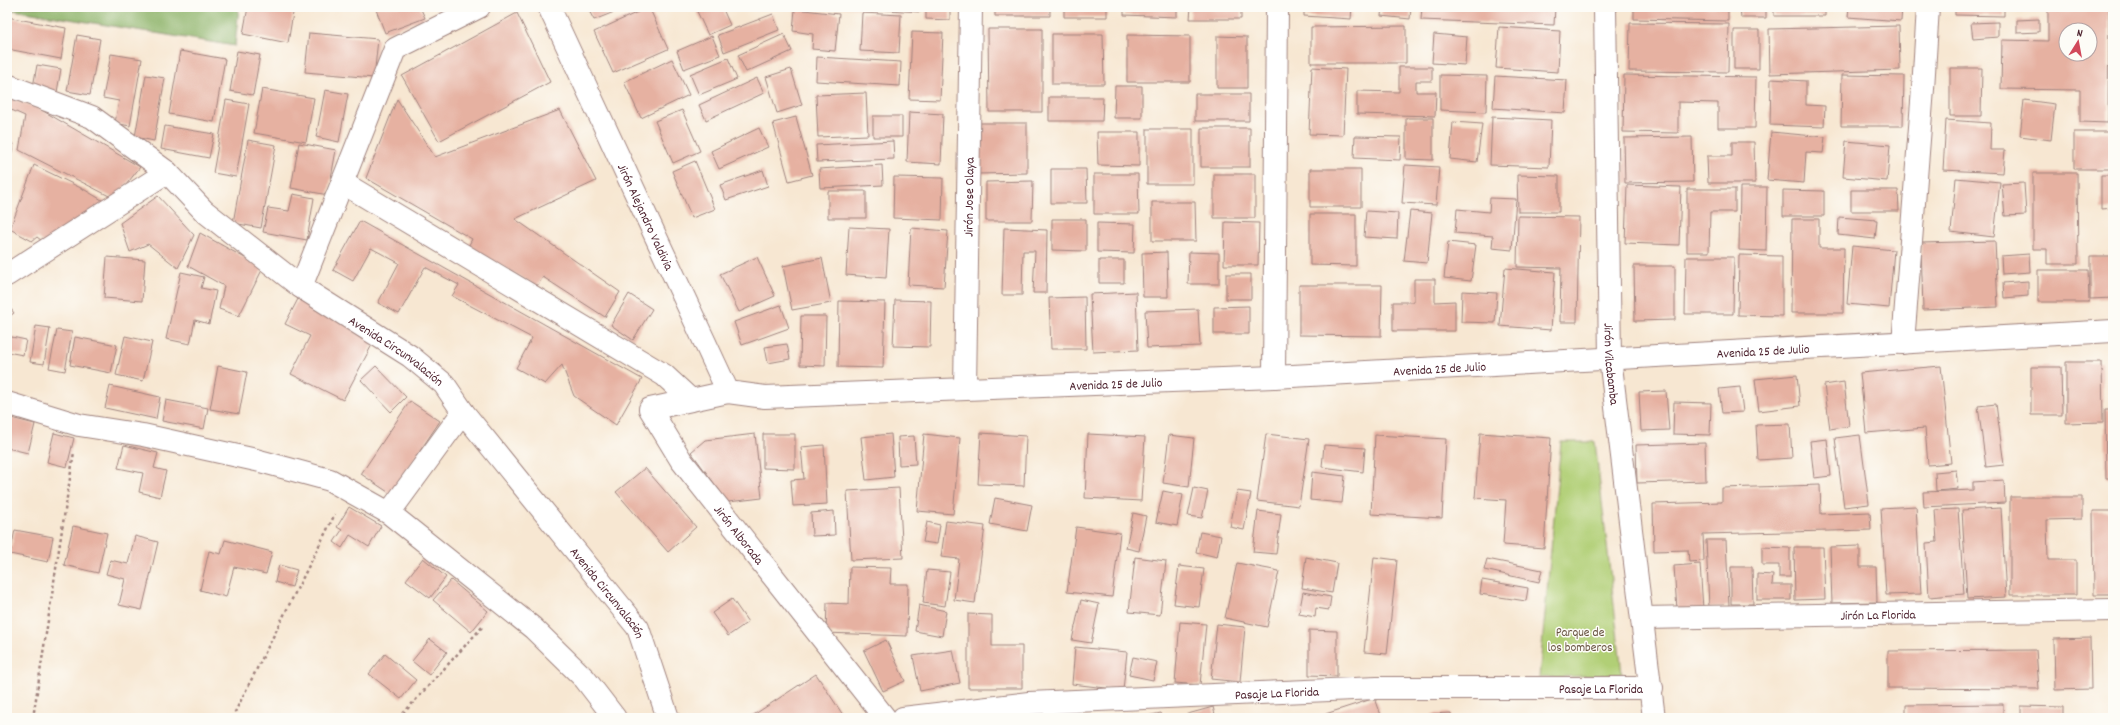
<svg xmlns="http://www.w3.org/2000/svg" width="2120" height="725" font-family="Dekko,sans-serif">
<rect width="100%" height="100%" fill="#fdfcf7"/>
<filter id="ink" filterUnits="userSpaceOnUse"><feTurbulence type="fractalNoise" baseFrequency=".025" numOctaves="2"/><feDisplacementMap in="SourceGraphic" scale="8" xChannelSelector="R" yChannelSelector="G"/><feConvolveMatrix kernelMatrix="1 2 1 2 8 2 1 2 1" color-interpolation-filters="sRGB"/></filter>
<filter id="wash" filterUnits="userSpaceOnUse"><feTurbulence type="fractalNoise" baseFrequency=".012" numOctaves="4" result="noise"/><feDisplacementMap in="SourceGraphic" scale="16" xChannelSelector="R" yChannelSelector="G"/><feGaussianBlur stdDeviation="0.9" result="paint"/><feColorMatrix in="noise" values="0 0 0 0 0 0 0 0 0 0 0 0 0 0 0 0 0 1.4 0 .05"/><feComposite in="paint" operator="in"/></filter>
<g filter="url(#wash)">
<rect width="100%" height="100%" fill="#f7e7d2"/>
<!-- green -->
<path fill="#b1cf76" stroke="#7e7750" d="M1561 442H1595L1622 674 1539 678Z"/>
<!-- forest -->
<path fill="#8cb267" stroke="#6b6849" d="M7 7H239L235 46 7 9Z"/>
<g id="blocks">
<!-- building -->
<path fill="#e6b1a1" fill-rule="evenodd" d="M248 7H294L288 43 243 34Z
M375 7H420L425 18 385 33Z
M587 7H624V8L594 20Z
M649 7 668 49 613 73 594 32Z
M695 7H722L730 25 708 35Z
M838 7H921V12Z
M926 7H950V20L926 19Z
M995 7H1050V16H995Z
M1064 7H1107V17H1064Z
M1124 7H1177V17L1124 15Z
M1191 7H1241V19H1190Z
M1304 7H1352L1351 19 1304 16Z
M1382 7H1411L1410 19 1381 16Z
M1422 7H1555L1554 25 1421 20Z
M1634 7H1728V21L1634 19Z
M1740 7H1766V18H1741Z
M1774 7H1825V16H1774Z
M1849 7H1902L1901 21 1848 17Z
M1955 7H2004V16L1955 15Z
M2048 7H2109L2108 123 2080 122V90L2001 89 2002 40 2048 41ZM2066 30H2090V54H2066Z
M795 9 839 14 835 51 812 49 813 34 793 31Z
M517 13 550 82 439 141 402 76Z
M862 13 901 15 899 53 860 51Z
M773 14 779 30 724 52 718 35Z
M7 17 66 28 61 59 7 49Z
M2039 19V32L2017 33V20Z
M1998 22V37L1973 39 1971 23Z
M1630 23 1729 24 1728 72 1629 71Z
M1406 26V63H1311V27Z
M1899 26 1900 70 1770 74 1769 29Z
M1499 27 1560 31 1558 72 1496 68Z
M988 29H1042V112H989Z
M1734 30H1759V69H1734Z
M912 32 943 33 940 100 909 99Z
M309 33 378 39 374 78 305 72Z
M784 34 792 51 746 72 738 55Z
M1052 34H1103L1104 84H1052Z
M1434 34 1467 37 1465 65 1432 63Z
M77 35 100 39 90 95 67 91Z
M1127 35 1190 36V82H1127Z
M712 36 720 55 684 69 677 51Z
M1217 36 1247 37V88H1217Z
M180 51 225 59 214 122 169 114Z
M237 51 260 55 253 95 230 91Z
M111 54 142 59 130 126 115 123 119 101 103 98Z
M817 57 901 62 900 86 816 81Z
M728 58 737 79 699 95 690 74Z
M672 59 689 95 641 118 624 82Z
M37 65 61 69 57 92 33 87Z
M1312 67 1346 69 1343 135 1309 134Z
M1399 67H1432V81H1416V92H1436L1435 116 1357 114V91L1399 92Z
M1950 68H1982L1981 116H1950Z
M791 69 802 105 777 113 766 77Z
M146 75 165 78 154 141 135 137Z
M1440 75 1487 76 1486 112 1440 110Z
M1624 75 1756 77 1755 128H1718V103L1678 102V133L1623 132Z
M1842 75 1904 76 1903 126H1841Z
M1495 76 1567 80 1565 113 1493 108Z
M757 78 764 93 706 120 699 105Z
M1771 79 1806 81V105L1825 106 1824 127 1770 125Z
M1115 86H1142V118H1114Z
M262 89 314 98 306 142 254 133Z
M325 90 348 94 339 142 316 137Z
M866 93 868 135 818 137 816 95Z
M1195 94H1249V121H1195Z
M7 97 38 108 140 167 115 199 19 150 25 116 7 108Z
M1049 97H1103L1102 121H1049Z
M397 99 435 157 560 110 596 181 515 219 620 292 605 317 543 277 537 286 468 247 472 239 366 178Z
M226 100 249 104 236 177 213 173Z
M2024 100 2055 104 2051 140 2020 136Z
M682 110 700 151 673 163 655 121Z
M909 112 943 114 941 164 907 162Z
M873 116H902V137H873Z
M796 117 812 175 789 181 773 123Z
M1492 117 1551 120 1549 167 1490 165Z
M1406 118H1433V160L1406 159Z
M1946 120 1991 123 1990 150H2005L2003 173 1943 170Z
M1453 122 1482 124 1477 162 1450 159Z
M976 123H1027V173L976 174Z
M165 126 214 134 209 158 161 149Z
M759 128 768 147 719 169 711 151Z
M1201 128H1250V167H1201Z
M1147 129H1193V184H1147Z
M1097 132H1139V166L1098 165Z
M1771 132 1825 137 1823 153 1806 152 1804 183 1767 180Z
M2074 132H2113V169H2074Z
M1355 136 1401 137 1400 160 1354 158Z
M1692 137 1693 182 1625 183 1624 138Z
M248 140 276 145 261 228 233 223Z
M893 141 894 159 817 162 816 145Z
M1846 141 1890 145 1887 181 1843 177Z
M7 142 14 144 7 170Z
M1732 142H1754L1755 183H1708L1707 156H1732Z
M299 143 336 150 328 195 291 188Z
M695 161 715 209 692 218 672 171Z
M34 165 85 190 107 203 46 244 37 237 32 241 10 229Z
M882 165 883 185 820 188 819 169Z
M1405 165 1439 167 1436 205 1402 203Z
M1051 169H1086L1087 203H1051Z
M1310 169H1361V207H1310Z
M763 170 768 186 726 200 720 185Z
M2033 173H2077L2078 264H2047V249H2033Z
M1094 174H1138L1139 214H1094Z
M1214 174H1255V218H1214Z
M1517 175 1559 176V212H1518Z
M2101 175H2113V208L2101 209Z
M894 177 943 178 942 220 893 218Z
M1956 178 2000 182 1994 237 1951 232Z
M1033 181 1032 221H986V182Z
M2024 183 2026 215 2005 216 2002 184Z
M1627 185 1681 187 1679 245 1625 243Z
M1740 187H1767L1766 251 1739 250Z
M1687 189H1735V212H1710L1709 252H1687Z
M1783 190 1824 191V216H1783Z
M1851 190H1898L1899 211H1851Z
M828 191H866V218H828Z
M293 194 314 198 307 240 263 232 268 208 289 211Z
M158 196 194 235 178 268 148 244 130 252 120 223Z
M1490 198 1516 199 1512 250 1492 248 1493 236 1455 233 1457 209 1489 212Z
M1152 202H1195L1196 241H1152Z
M1366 211 1398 213 1397 239 1364 237Z
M1410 211 1432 213 1427 263 1404 261Z
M1310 214H1356V266L1310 265Z
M1518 216 1579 217 1577 322H1560L1561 268 1517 267Z
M1839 217 1877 220 1875 239 1838 235Z
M1052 219H1086V251L1052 250Z
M1792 219H1819V248H1844L1843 313H1791Z
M360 221 642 379 616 425 574 396 562 365 545 384 516 368 532 338 452 296 459 285 425 267 399 314 378 303 399 263 371 248 353 281 333 270Z
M1225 222 1259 223 1258 265H1224Z
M1097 223 1135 224 1134 253 1097 252Z
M849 227 889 229 886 278 846 275Z
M911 228 948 231 944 287 908 285Z
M1004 228 1047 230 1046 293H1033L1035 251H1023L1022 295H1002Z
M200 233 263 268 239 316 219 309 224 286 188 266Z
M1995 241 1998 307 1923 310 1921 243Z
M1448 242 1476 245 1471 281 1444 278Z
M1852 246 1894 250 1889 308 1847 304Z
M1167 252 1168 297H1143L1142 253Z
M1189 252 1219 253V284H1188Z
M2029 254 2030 272 2002 274 2001 256Z
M1739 255 1782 256V316L1738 315Z
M2090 256H2113V298L2090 299Z
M107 257 145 260 142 301 104 298Z
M757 257 775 296 739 312 720 274Z
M1686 257H1734L1733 314H1685Z
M822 258 831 303 792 310 783 266Z
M1099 260H1124V283H1099Z
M1634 266H1675V320L1635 321Z
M1505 268 1555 272 1551 330 1500 326Z
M2038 270H2088L2089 302H2038Z
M181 272 204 277 201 288 216 291 209 324 195 320 190 344 166 339Z
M1226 274H1251V299H1226Z
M1414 279H1435V302L1455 301V331H1393V302H1414Z
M2028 281V296L2004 298 2003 283Z
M1299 285H1382L1381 336 1299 335Z
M1462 291 1497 293 1495 323 1461 322Z
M1136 292 1138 350 1093 352 1090 294Z
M629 294 652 309 633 340 611 325Z
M1085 297 1086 349H1051L1049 298Z
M298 299 375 339 343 400 291 374 310 336 285 324Z
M895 300 931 301 930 347 893 346Z
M839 301 885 302 883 368 838 367Z
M7 304 14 313 7 318Z
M781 305 789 328 742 345 734 322Z
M1249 306V334H1214V307Z
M1198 309 1200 346 1147 348 1145 311Z
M801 316H826L825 366 800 365Z
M36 326 50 328 44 364 30 362Z
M57 330 72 332 65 371 49 368Z
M7 336 26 340 23 355 7 352Z
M125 336 152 342 143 381 116 375Z
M75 337 117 345 111 373 70 365Z
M787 344 790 359 768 363 765 347Z
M2066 362H2102L2103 422 2066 423Z
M218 366 247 372 239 414 210 409Z
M376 366 406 397 391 412 361 380Z
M1941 366 1951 463 1928 465 1925 428 1866 433 1860 373Z
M2031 367H2061L2062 415H2031Z
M1797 375 1800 406 1759 411 1755 379Z
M1844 382 1849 426 1830 429 1824 385Z
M110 386 160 397 156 419 105 408Z
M1740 387 1743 412 1722 413 1719 389Z
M1666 391 1669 430 1641 431 1639 392Z
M166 400 208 408 204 429 162 421Z
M410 401 440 421 391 494 361 474Z
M1674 402 1711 403 1710 435 1673 434Z
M1996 404 2004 465 1986 467 1978 406Z
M2105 410H2113V478H2106Z
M7 417 35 424 28 453 7 448Z
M1790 424 1792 458 1758 460 1756 425Z
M54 433 74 438 67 467 47 462Z
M981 433 1026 436 1024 486 978 484Z
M1480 433 1551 438 1544 548 1503 545 1506 500 1475 498Z
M755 434 762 498 728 502 691 452 705 440Z
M763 434H795V469L763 468Z
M891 434 894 477 866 480 861 437Z
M924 434 960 438 953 514 917 511Z
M1088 434 1145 437 1141 501 1085 498Z
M1266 434 1309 439 1299 506 1257 501Z
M1169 435 1194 438 1189 487 1163 483Z
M1375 435 1446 439 1442 518 1371 514Z
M1860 435 1869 504 1844 507 1835 438Z
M914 436 916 464 899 465 898 437Z
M1827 439 1831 476 1814 478 1810 441Z
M1705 443 1706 481 1637 483 1636 445Z
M124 445 158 453 154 468 166 471 160 497 139 492 143 473 118 468Z
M824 445 827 504 793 506 791 480 804 479 801 447Z
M1324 445 1365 448 1363 472 1322 467Z
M645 468 696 527 668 552 616 492Z
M1956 470 1958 489 1936 491 1935 472Z
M1312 472 1345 476 1342 503 1310 500Z
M2004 480 2005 503 1924 507 1923 492 1973 490V482Z
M1820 485 1821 514 1870 512 1871 530 1703 534 1704 561 1689 562 1688 550 1654 551 1653 504 1722 502V488Z
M899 488 903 558 851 560 847 491Z
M1194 488 1208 491 1202 518 1188 516Z
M1163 491 1183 495 1177 526 1156 522Z
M1237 491 1251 493 1244 530 1230 527Z
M2010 497H2082V519L2047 520 2048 560H2076V595H2010Z
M995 498 1032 505 1027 531 990 524Z
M1916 506 1921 594 1886 595 1881 508Z
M349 507 381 526 369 547 350 535 342 548 334 542 342 530 337 527Z
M2001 508 2006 597 1967 599 1962 510Z
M1958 509 1964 594 1929 597 1926 543 1937 542 1935 510Z
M834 511 835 535 812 536 811 513Z
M1258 511 1281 514 1276 554 1253 552Z
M2093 511H2113V595H2094Z
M1133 513 1146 516 1139 551 1126 548Z
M946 521 985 526 975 603 954 600 959 559 941 557Z
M927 522 940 525 937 544 923 542Z
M73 526 107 533 98 573 64 565Z
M1076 527 1120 533 1112 597 1067 592Z
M15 530 53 537 48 562 10 554Z
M1200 532 1221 536 1217 557 1196 552Z
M135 536 158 542 142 610 119 605 125 579 106 574 110 560 128 564Z
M225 540 272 552 266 574 234 567 226 597 200 590 209 551 221 554Z
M1706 540H1726L1729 606 1709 607Z
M1860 546V567H1876L1877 602 1832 603 1830 547Z
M1762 547 1790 548V577H1779V565H1762Z
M1794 547H1823L1825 599 1795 600Z
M1135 557 1166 561 1160 615 1129 612Z
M1306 557 1337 563 1332 593 1302 588Z
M1374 557 1397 560 1387 654 1364 652Z
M423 558 446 577 430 598 406 580Z
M1487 559 1542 570 1539 582 1484 570Z
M1237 563 1279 571 1267 627 1225 618Z
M1700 564 1703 609 1677 610 1674 566Z
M279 565 297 570 292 587 275 582Z
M1179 566 1204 569 1199 607 1174 604Z
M850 567 891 568 890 584H908L907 636 826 633 827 603 849 604Z
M1731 567H1752L1753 604H1731Z
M927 570 950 572 945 606 923 603Z
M1757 574 1773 575 1772 585H1791V600H1757Z
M451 580 488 611 471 632 433 600Z
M1482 580 1528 588 1526 601 1480 594Z
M1303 592 1331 597 1329 610 1316 608 1315 617 1299 614Z
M732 599 748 622 728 636 712 613Z
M1081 600 1099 604 1091 643 1072 640Z
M919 605 946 611 942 636 915 631Z
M968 614 992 615V646H1022V688H968Z
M1180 622 1206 624 1200 685 1175 683Z
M1217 624 1245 627 1240 682 1211 679Z
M1309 630 1337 631V676L1309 675Z
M2090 638 2091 689 2055 690 2054 639Z
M430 639 447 652 429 675 412 661Z
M886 640 905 681 883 691 864 651Z
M1075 647 1127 652 1123 690 1072 684Z
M953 650 960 683 920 691 913 656Z
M2036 650 2039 689 1888 688V651Z
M385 654 416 680 401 699 369 674Z
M1133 657 1157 662 1153 680 1129 675Z
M816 674 845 718H749Z
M1375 698 1382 718H1313Z
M2003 704V718H1906V705Z
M2021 706 2063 707V718H2021Z
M1213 707 1216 718H1177V717Z
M1132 713 1133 718H1113V717Z
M1161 713 1163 718H1142V717Z
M1451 713V718H1432V714Z"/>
</g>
</g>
<g filter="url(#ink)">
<use href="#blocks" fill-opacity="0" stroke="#a0837e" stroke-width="1"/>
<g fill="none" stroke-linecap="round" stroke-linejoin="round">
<defs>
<g id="minor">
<path id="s1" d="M549 7 728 392 765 397 1274 377 2113 331"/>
<path d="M7 85 92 117 167 172"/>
<path d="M343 183 664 375 691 400"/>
<path id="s2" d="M7 275 167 172 204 211 301 287 410 356 444 384 463 412 638 628 668 718"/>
<path d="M301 287 395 49 479 7"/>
<path d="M1903 343 1923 89 1928 7"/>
<path d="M1274 377 1277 7"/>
<path id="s3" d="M965 388 971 7"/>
<path id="s4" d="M728 392 650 409 681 460 885 718"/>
<path d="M7 403 79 425 143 435 256 460 330 480 389 513 533 628 585 679 615 718"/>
<path d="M389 513 463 412"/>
<path id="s5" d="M1643 618 2113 610"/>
<path id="s6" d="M903 718 1029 703 1377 688H1652"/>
</g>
<g id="primary">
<path id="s7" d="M1605 7 1610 358 1654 718"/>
</g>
</defs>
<!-- minor casing -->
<use href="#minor" stroke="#a0837e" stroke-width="24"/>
<!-- primary casing -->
<use href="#primary" stroke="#a0837e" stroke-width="24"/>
<!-- path -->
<path stroke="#a0837e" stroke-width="2.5" stroke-dasharray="3 3" stroke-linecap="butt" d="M33 718 74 452
M232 718 335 514
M399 718 484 625"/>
<!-- minor -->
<use href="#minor" stroke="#fff" stroke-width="22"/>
<!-- primary -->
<use href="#primary" stroke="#fff" stroke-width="22"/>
</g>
</g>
<g text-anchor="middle" stroke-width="3" stroke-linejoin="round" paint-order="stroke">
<!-- street labels -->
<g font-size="13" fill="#4a1f2b" stroke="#fdfcf7">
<text dy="5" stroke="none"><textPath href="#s3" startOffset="191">Jirón Jose Olaya</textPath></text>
<text dy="5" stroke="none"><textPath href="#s1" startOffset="231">Jirón Alejandro Valdivia</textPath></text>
<text dy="5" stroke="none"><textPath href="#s1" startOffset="1461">Avenida 25 de Julio</textPath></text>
<text dy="5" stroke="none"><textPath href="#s2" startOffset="482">Avenida Circunvalación</textPath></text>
<text dy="5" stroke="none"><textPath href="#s7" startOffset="357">Jirón Vilcabamba</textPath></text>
<text dy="5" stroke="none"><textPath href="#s1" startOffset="1137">Avenida 25 de Julio</textPath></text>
<text dy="5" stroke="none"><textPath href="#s1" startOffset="813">Avenida 25 de Julio</textPath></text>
<text dy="5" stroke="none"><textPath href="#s4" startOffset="234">Jirón Alborada</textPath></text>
<text dy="5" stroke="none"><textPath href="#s2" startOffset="806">Avenida Circunvalación</textPath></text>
<text dy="5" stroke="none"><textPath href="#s5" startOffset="235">Jirón La Florida</textPath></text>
<text dy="5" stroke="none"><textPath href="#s6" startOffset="699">Pasaje La Florida</textPath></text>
<text dy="5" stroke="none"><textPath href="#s6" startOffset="375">Pasaje La Florida</textPath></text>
</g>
<!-- park labels -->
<g font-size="13" fill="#695442" stroke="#fdfcf7">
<text x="1580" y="636">Parque de<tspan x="1580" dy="15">los bomberos</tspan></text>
</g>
</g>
<!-- margin -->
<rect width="2120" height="725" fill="none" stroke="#fdfcf7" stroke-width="24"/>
<!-- north arrow -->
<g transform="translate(2078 42) rotate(11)"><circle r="19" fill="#fdfcf7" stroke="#b5a4a5"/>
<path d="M0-3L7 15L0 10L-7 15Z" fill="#d1495b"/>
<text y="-6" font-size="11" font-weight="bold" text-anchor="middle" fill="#4a1f2b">N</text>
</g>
</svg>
